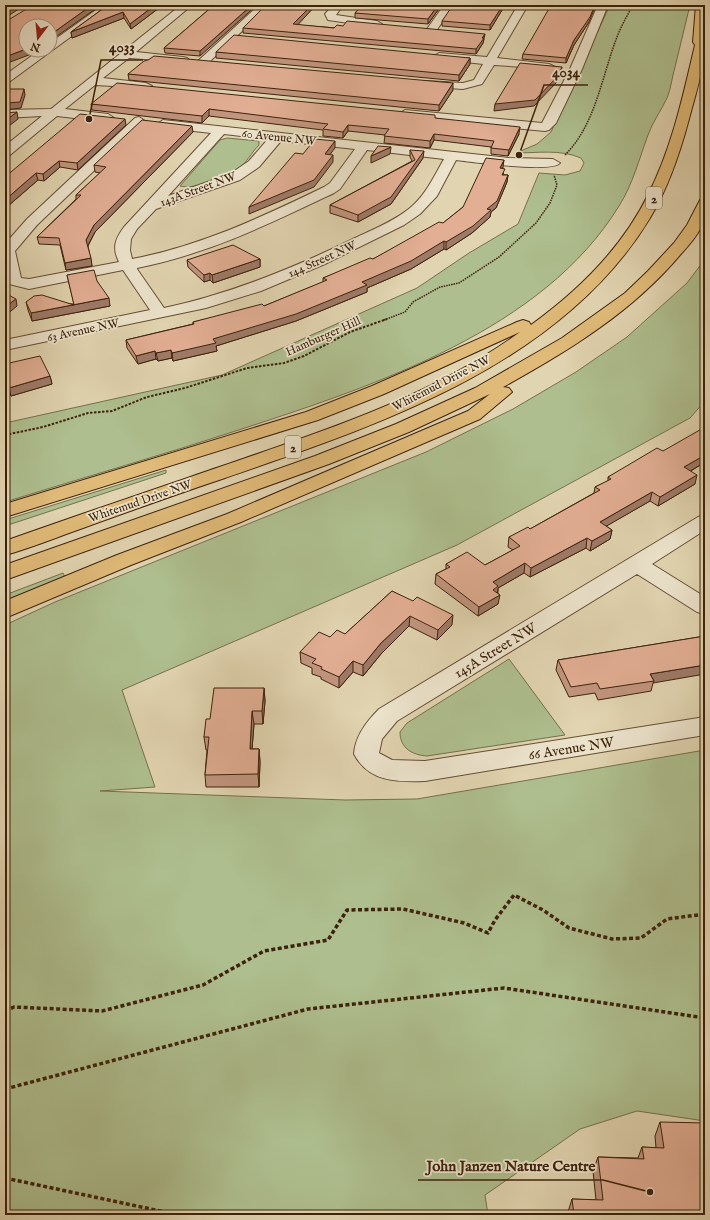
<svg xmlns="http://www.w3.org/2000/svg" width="710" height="1220" font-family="'IM FELL English',serif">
<rect width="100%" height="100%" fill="#e1d4b0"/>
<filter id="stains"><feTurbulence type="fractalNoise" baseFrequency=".005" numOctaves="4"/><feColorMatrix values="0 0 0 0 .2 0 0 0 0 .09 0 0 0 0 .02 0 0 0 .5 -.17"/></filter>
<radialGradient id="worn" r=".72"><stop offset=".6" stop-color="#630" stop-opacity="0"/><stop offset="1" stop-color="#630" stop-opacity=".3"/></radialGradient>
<!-- green -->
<path fill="#aebe8e" stroke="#76704c" d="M610 5H690C685 26 680 46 675 67 672 77 671 89 667 98 661 111 653 121 648 135 639 159 633 184 619 206 543 330 376 385 245 428 166 454 85 477 5 502V423L222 375 417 288 469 253 518 224 539 173 565 175 580 171 584 163 581 158C560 149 537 153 516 153L537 144 551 132Z
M227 138 259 141V145C252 152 246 163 239 169 227 178 194 190 180 186L220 140Z
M705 259V401L690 418 457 545 122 690 155 787 100 791 345 800 417 799 705 750V1121L637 1111 580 1129 485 1195 488 1215H5V625L55 602 426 452 513 409 576 372 627 337 687 283Z
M166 470V473L5 526V520Z
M63 573 65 577 5 602V595Z
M509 659 565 735 427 756C412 755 400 748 400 732L407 723Z"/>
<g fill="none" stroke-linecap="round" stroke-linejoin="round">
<defs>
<path id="minor" d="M103 5H114L9 82 5 83V75L40 50H50V43Z
M181 5H192L136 52 183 57 187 58 189 60 187 62 129 58 103 78 146 83 152 86 150 88 95 85 65 109 108 114 114 118 112 121 108 122 57 116 10 155 5 156V146L42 116 5 118V110L51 109Z
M259 5H270L207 64H199L197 62 199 60Z
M333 5H343L336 15 377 21 382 24 377 27 328 20 325 14Z
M444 5H454L436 31H428L427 29Z
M518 5H528L497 58 549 64 555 67 553 69 494 65 482 84 463 89 420 86 418 84 424 81 463 83 474 80 483 64 439 59 434 56 439 53 487 57Z
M598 5H608L582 69 556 123 549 130 545 131 405 118 399 114 405 110 542 123 570 69Z
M139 117 145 121 143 124 37 225 15 251 21 278 29 279 119 262C112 248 115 239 124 227L211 133 159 127 157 124 163 120 509 158 553 159 560 163C552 173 472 162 456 160L437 196 420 214 404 225 325 264 261 291 206 308 5 350V340L150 310 123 270 29 289 9 284 5 275V244L27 219 135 118ZM224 134 268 139 249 161 230 174 168 196ZM281 141 355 149 330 183 324 187C262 217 200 246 132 259L130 250 131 239 137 229 156 209 240 180 259 167ZM367 150 444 159C434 176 426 195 410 208 393 222 371 230 351 240 291 269 230 294 164 308L137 269V268C208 254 269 224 334 193L340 189Z
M705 515V530L652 564 705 597V614L697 612 637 574 397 721 382 739 379 753 392 760 425 761 705 717V735L425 781C396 782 369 782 354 754 355 736 367 721 379 709L698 517Z"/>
<path id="highway" d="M696 5H705C705 19 706 33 705 48 703 72 695 96 689 119 680 153 668 188 650 218 561 365 378 425 225 478 177 494 130 511 83 528 57 537 31 548 5 555V541C81 514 158 488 234 462 333 428 435 394 520 332L384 394 318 420 5 517V504L306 412 372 386 517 322 523 320 529 322 531 325C578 291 622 248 648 195 672 148 683 96 695 45L693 42Z
M705 199C705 205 707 214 704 220 700 233 689 245 680 255 632 312 567 352 503 387L509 388 512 392 480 419 241 522 131 565 5 618V601L117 555 227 514 468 411 490 394 409 432 329 464 5 580V565L315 456 396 424 475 388 562 338 625 293 648 271 674 243 687 225 700 200Z"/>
</defs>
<!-- minor casing -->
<use href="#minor" stroke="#664e34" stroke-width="2"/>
<!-- highway casing -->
<use href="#highway" stroke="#3d220b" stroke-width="2"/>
<!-- path-far2 -->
<path stroke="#3d220b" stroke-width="1.5" stroke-dasharray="1.5 1" stroke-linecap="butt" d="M565 155C597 123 602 73 619 32 623 23 628 14 633 5
M384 320 405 312 413 302 440 287 459 283 499 257 536 223 550 203 557 185 554 175"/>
<!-- path-far1 -->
<path stroke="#3d220b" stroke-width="2" stroke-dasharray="2.5 1.5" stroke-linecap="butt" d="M5 435 43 427 88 413 112 411 147 397 185 388 247 368 284 363 304 356 350 332 387 319"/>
<!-- path -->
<path stroke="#3d220b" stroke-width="3.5" stroke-dasharray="4 2.5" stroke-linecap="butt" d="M5 1011 14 1007 102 1011 203 985 264 951 328 940 347 910 403 909 464 923 488 933 495 920 514 895 543 910 569 928 612 939 641 938 667 919 705 914
M5 1089 308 1009 504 988 705 1018
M5 1178 179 1215"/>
<!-- minor -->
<use href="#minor" fill="#ece3cc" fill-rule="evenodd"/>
<!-- highway -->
<use href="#highway" fill="#e0ba78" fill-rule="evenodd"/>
</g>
<!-- wall -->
<path fill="#c2967f" stroke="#3d220b" d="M108 5H163L131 29 124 18 72 38 71 32Z
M214 5 200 56 165 53 164 48Z
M266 5H316L297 25 484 39 483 43 476 54 243 33V28Z
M438 5V10L428 24 355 18V13Z
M505 5 490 30 442 26V21Z
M589 22 574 45 566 63 522 59 523 54Z
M216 52 470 58V64L459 81 216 58Z
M128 74 453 90 439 111 129 80Z
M91 104 435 118 519 134 508 156 491 154V147L434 140 430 148 384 143 385 135 348 131 343 138 323 136V130L209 116 202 123 92 110Z
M126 125 78 170 60 167 44 181 38 180 8 206 9 213 5 216V177Z
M193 132 95 232 88 246 92 266 66 270 60 245 39 244 37 237 76 199V195L100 173 95 172 94 165Z
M410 150 423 158 391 204 358 222 330 213V205L412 161 410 157Z
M503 167 502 169 504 175H508L507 182 496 208 491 212 490 217 472 233 446 250 444 249 411 269 367 288V292L296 321 216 346 217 351 173 361 172 358 158 361 156 359 138 364 127 348 126 340 193 324V322L264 306 323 282V278L373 259 443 223 463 207Z
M260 259V267L213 283 210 280 204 282 188 267 187 260Z
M67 275 97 281 110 306 32 321 28 310 26 302 74 304Z
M5 364 50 376 52 384 11 396 5 383Z
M663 451 705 462 691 471 695 484 658 506 650 501 606 526 612 530 610 539 590 551 586 548 530 577 524 573 498 588V604L478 616 435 584 436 574 446 569V564L485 565 513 550 508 547 509 537 530 529 594 493 595 487 608 481V477Z
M392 591 452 625 437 640 409 626 381 654 363 676 353 672 339 688 321 679V677L312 674V668L301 663 300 652 345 634Z
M705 636 653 683 651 691 598 700 595 693 569 697 556 670 558 660Z
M264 688 265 701 263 724H254L252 749H259L260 762 259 787H206L205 775 207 750H206L204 737 210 719Z
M660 1122 705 1215H568V1212L572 1199 596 1200 593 1171 598 1157 638 1158 642 1147 656 1148 655 1136Z"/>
<!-- shaded-wall -->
<path fill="#9e7a68" stroke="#3d220b" d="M16 5H25L5 18V12Z
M92 5H101L50 41V35Z
M155 5H163L131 29 130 24Z
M252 5H257L200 56V51Z
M312 5H316L293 30V24Z
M438 5V10L428 24V19Z
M503 5H505L490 30V25Z
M595 5H596L589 22 574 45 566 63V58L574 40Z
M123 12 124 18 72 38 71 32Z
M485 34 483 43 476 54V49Z
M26 49V50H37L34 53 5 64V57Z
M470 58V64L459 81V75Z
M562 67 561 73 556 83 534 106 494 111 495 104Z
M453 83V90L439 111V105Z
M24 89 25 95 21 108 5 110V103Z
M209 109V116L202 123V116Z
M17 112 18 119 5 129V121Z
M125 119 126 125 78 170 77 163Z
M348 125V131L343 138V132Z
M192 126 193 132 95 232 87 247 86 240 94 225Z
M520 127 519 134 508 156 509 150Z
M434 134V140L430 148V141Z
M335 141V148L325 161V154Z
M391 147 390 154 371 163V156Z
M424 151 423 158 391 204 358 222V215Z
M333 155V162L314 187 249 214V207Z
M504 160 503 167 499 175 500 168Z
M59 161 60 167 44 181 43 174Z
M36 173 38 180 8 206 9 213 5 216V200Z
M508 175 507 182 496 208 491 212 490 217 472 233 446 250V242L487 209Z
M444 241V249L411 269 367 288V292L296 321 216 346 217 351 173 361 172 353 213 339 362 282Z
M91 258 92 266 66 270 65 263Z
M260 259V267L213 283 212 275Z
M210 273V280L204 282V275Z
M109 298 110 306 32 321 31 313Z
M16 299 17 306 5 316V307Z
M171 350 172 358 158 361 156 353Z
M155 351 156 359 138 364 136 356Z
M50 376 52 384 11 396 9 388Z
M705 455V462L682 476 684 467Z
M697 475 695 484 658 506 660 497Z
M652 492 650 501 598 531 600 522Z
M612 530 610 539 590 551 592 541Z
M587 538 586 548 530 577 531 568Z
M525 563 524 573 498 588 497 596 492 599 493 582Z
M500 595 498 604 478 616 479 607Z
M453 615 452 625 437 640 438 630Z
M410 616 409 626 381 654 363 676V665L381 643Z
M353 661V672L339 688V677Z
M705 665V674L653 683 654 681 650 674Z
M264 688 265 701 263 724 262 711Z
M252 711 254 724 251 762 250 749Z
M259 749 260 762 259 787 258 774Z"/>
<!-- building -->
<path fill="#e2ae94" stroke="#3d220b" d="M5 5H16L5 12Z
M33 5H92L50 35V26H26V49L5 57V22Z
M108 5H155L130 24 123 12 71 32Z
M214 5H252L200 51 164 48Z
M266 5H312L293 24 334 28 337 25 343 26 347 21 485 34 482 38H484L476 49 243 28Z
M362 5H438L428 19 355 13Z
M453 5H503L490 25 442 21Z
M551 5H595L590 17 574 40 566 58 523 54Z
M234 35 470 58 459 75 216 52Z
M154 56 453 83 439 105 128 74 144 61 148 60Z
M520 63 562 67 557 77 535 100 495 104Z
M117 83 435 115V118L520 127 509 150 491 148 494 141 434 134 430 141 384 136 389 129 348 125 343 132 323 129 328 124 209 109 202 116 91 104Z
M5 89H24L20 102 5 103Z
M17 112 5 121V113Z
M80 114 125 119 77 163 59 161 43 174 36 173 5 200V177Z
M142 120 192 126 94 225 86 240 91 258 65 263 59 238 37 237 81 195H76L106 167 94 165Z
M315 139 335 141 325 154 333 155 314 180 249 207 295 153 303 154Z
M378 146 391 147 371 156Z
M410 150 424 151 391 197 358 215 330 205 415 160Z
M486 158 504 160 500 168 505 169 502 175H508L497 201 487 209 491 210 473 226 446 242 444 241 411 261 362 282 367 285 296 314 213 339 216 343 172 353 171 350 156 353 155 351 136 356 126 340 194 324 193 322 262 304 264 306 327 280 323 278 370 258 373 259 439 222 443 223 463 207Z
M233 245 260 259 212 275 210 273 204 275 187 260Z
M94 270 97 281 109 298 31 313 26 302 34 296 42 295 74 305 67 275Z
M5 293 16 299 5 307Z
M40 356 50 376 9 388 5 379V364Z
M705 427V455L684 467 697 475 660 497 652 492 600 522 612 530 592 541 587 538 531 568 525 563 493 582 498 586 493 590 500 595 479 607 436 574 450 567 446 564 467 552 485 565 520 546 509 537 528 527 530 529 600 490 595 487 611 479 608 477 657 448 663 451Z
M392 591 413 601 417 597 453 615 438 630 410 616 381 643 363 665 353 661 339 677 321 669 322 667 312 663 316 659 300 652 319 632 330 637 337 630 345 634Z
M705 636V665L650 674 654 681 600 689 597 683 571 687 558 660Z
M214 688H264L262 711H252L250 749H259L258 774 205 775 209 737H204L206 719H210Z
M660 1122 705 1123V1215H574L572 1199 603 1200 598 1157 644 1159 642 1147 664 1148Z"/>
<g text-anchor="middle" stroke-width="3.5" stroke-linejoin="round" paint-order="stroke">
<!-- far-street labels -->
<g font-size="12" fill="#3d220b" stroke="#ece3cc">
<text transform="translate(279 137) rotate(6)" y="4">60 Avenue NW</text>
<text transform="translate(198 189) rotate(-20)" y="4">143A Street NW</text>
<text transform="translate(322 259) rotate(-24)" y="4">144 Street NW</text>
<text transform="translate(83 330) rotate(-12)" y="4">63 Avenue NW</text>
<text transform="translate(323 336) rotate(-24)" y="4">Hamburger Hill</text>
<text transform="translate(441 383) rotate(-27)" y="4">Whitemud Drive NW</text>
<text transform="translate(140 501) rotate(-19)" y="4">Whitemud Drive NW</text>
</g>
<!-- shield labels -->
<g fill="#ece3cc" stroke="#725c45" stroke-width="1">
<rect x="646" y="187" width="16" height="22" rx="3"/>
<rect x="285" y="436" width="16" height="22" rx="3"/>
</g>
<g font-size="13" font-weight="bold" fill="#3d220b">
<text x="654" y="203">2</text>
<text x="293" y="452">2</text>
</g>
<!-- street labels -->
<g font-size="14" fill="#3d220b" stroke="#ece3cc">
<text transform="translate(495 650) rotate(-31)" y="5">145A Street NW</text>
<text transform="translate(571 748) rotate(-9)" y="5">66 Avenue NW</text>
</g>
</g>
<!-- callouts -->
<path fill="none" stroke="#3d220b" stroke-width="1.5" d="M89 119L101 60H143M519 155L544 85H588M650 1192L603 1180H418"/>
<g fill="#3d220b" stroke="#ece3cc" stroke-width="1.5">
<circle cx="89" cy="119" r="4"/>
<circle cx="519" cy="155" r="4"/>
<circle cx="650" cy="1192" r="4"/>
</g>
<g font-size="15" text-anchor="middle" font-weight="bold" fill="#3d220b" stroke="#ece3cc" stroke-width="3.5" stroke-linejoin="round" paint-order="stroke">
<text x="122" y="52">4033</text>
<text x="566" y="77">4034</text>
<text x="511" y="1171">John Janzen Nature Centre</text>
</g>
<!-- margin -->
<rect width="710" height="1220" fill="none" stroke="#e1d4b0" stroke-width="20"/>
<rect x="6" y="6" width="698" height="1208" fill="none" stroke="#3d220b" stroke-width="2"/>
<rect x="10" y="10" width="690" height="1200" fill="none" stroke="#3d220b"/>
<!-- north arrow -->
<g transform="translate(38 38) rotate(196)"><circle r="19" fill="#ece3cc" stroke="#a6967f"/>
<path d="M0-3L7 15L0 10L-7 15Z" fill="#8f2418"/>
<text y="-6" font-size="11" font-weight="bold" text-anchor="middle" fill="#3d220b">N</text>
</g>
<rect width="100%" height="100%" filter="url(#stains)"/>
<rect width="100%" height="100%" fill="url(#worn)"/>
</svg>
